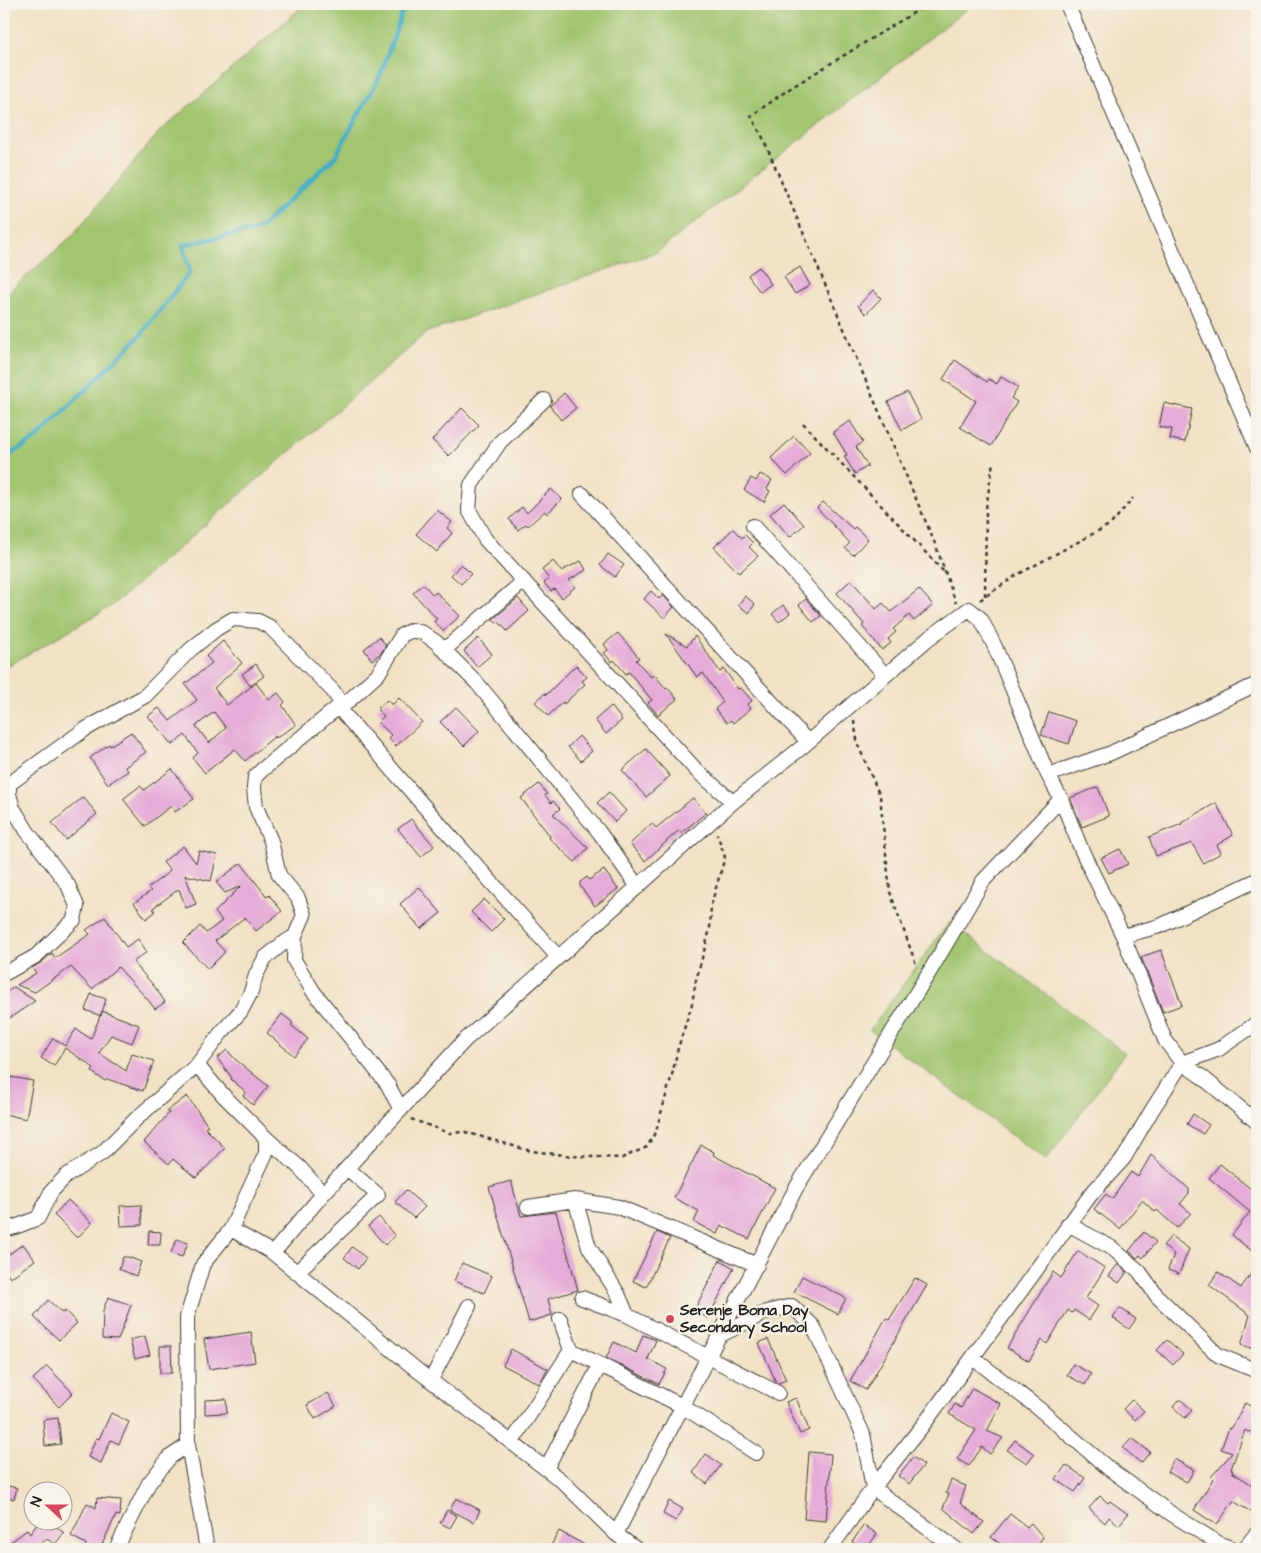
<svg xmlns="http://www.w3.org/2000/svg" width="1261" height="1553" font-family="'Architects Daughter',sans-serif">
<rect width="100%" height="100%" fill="#f7f3e8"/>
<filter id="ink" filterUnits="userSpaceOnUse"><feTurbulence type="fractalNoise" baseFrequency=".02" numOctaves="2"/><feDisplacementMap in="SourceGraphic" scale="10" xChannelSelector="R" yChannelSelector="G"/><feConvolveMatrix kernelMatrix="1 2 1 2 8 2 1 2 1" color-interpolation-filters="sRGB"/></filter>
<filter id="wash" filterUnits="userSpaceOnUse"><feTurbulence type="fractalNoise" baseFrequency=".0096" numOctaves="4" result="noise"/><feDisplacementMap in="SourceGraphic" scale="20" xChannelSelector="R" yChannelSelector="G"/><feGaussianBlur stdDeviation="1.12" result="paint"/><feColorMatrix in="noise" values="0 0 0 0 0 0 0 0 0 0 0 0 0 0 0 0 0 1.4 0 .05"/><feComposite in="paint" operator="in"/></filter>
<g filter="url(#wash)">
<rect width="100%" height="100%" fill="#f2e1c5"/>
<!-- green -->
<path fill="#a2c56f" stroke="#5f7046" d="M305 4H979L968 8 657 252 427 332 113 605 4 668V296L72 236 160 131 219 80Z
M949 922 1125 1053 1046 1160 870 1030Z"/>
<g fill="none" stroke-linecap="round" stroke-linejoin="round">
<!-- stream -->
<path stroke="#40acbf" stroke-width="4.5" d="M4 458 36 439 140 336 190 272 183 245 259 229 335 157 381 74 405 4"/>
</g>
<g id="blocks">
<!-- building -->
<path fill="#e5acd8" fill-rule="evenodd" d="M759 267 771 284 760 292 748 275Z
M800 267 810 285 795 294 784 277Z
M873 290 881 298 866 314 858 306Z
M955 360 987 382 989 379 997 384 1001 377 1018 387 1011 398 1017 402 991 446 960 427 976 401 943 379Z
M907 392 921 419 902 430 888 402Z
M564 393 576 408 561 420 550 406Z
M1164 403 1192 409 1185 442 1170 439 1172 429 1159 427Z
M462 408 479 425 449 456 432 440Z
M850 421 863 442 856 447 868 466 855 474 844 456 847 455 833 432Z
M794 436 810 453 787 475 771 458Z
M760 474 772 480 767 489 770 491 764 502 744 490 751 478 756 481Z
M551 489 562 499 547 514 545 511 528 526 526 524 518 530 509 519 522 507 527 513Z
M784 502 804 525 790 537 770 514Z
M823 502 853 529 855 527 868 539 853 555 845 548 850 543 817 508Z
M437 510 452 522 447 528 452 533 437 552 416 534Z
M733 529 742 538 745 535 753 543 749 547 758 556 739 573 714 547Z
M608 554 624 565 615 577 600 565Z
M553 561 561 571 581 561 586 570 569 580 575 587 562 598 554 589 551 591 544 583 549 579 542 570Z
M461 564 471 574 461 584 451 575Z
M851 580 876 609 883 603 891 612 919 589 933 605 914 621 909 615 893 629 896 632 888 639 891 643 882 650 862 626 864 624 837 593Z
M423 584 433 595 436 592 460 616 443 631 434 621 437 619 413 593Z
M651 591 659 599 663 595 674 607 664 618 644 599Z
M745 596 755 604 749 613 738 605Z
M518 598 529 611 507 631 498 621 496 623 493 619Z
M806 599 821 616 813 622 799 605Z
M783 605 790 613 779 622 772 614Z
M618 633 639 658 636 660 651 677 654 674 666 689 667 687 677 699 658 715 648 703 652 700 629 672 626 674 614 660 612 662 604 653 608 650 604 644Z
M666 634 687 646 695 636 720 672 724 669 738 689 741 688 752 701 747 705 751 708 733 723 731 720 727 723 715 709 723 702 703 673 697 677Z
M379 637 386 645 381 653 372 660 364 649Z
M478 638 492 654 477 667 464 651Z
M223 641 242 663 214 688 227 705 256 683 269 700 278 693 285 702 282 705 296 725 276 738 275 736 245 761 235 749 205 773 193 758 198 753 185 735 172 745 148 716 159 708 170 721 197 700 185 684 212 663 206 656ZM214 712 226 728 209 743 196 726Z
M256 664 264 676 250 686 242 674Z
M576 665 587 677 582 681 585 684 564 704 563 702 548 716 535 702 545 693 546 695Z
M399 698 422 722 396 746 388 738 391 735 378 722 384 716 377 709 387 700 392 705Z
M611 706 622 720 606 734 595 720Z
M456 707 479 731 464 746 440 722Z
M1049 712 1076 721 1069 744 1041 735Z
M131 732 146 752 125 767 128 771 108 784 90 758 109 744 110 746Z
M579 736 592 751 581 761 568 747Z
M646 749 670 776 646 797 622 770Z
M172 769 194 799 175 812 171 806 145 826 123 799 140 786 144 790Z
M539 784 547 794 545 795 551 803 553 801 560 809 553 814 588 848 575 862 549 838 550 836 521 798Z
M1098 787 1109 816 1082 827 1070 798Z
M609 792 626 811 615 822 597 803Z
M83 797 97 814 66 840 52 823Z
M693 798 706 813 681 833 679 830 645 861 630 844 652 823 656 828Z
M1216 803 1233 835 1217 845 1221 853 1203 863 1192 843 1156 856 1149 837 1182 824 1181 823Z
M411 819 434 846 421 857 398 829Z
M183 846 196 863 199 851 217 855 211 881 185 875 196 904 186 908 179 889 153 908 155 912 146 919 134 903 151 891 148 888 170 871 163 862Z
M1120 849 1128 864 1109 873 1101 858Z
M241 863 267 897 269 895 282 911 256 931 245 917 215 941 225 952 208 969 183 943 200 926 206 933 222 921 215 912 241 886 225 893 216 882Z
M604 870 618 889 595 906 580 886V882L587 877 589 880Z
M419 887 441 913 421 929 400 904Z
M484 899 504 919 491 932 471 912Z
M105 917 126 947 138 939 147 952 133 962 154 986 165 1002 155 1009 148 1000 118 967 92 989 71 967 35 992 17 985 36 973 32 968 42 962 52 953 55 958 90 934 86 930Z
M1161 950 1182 1005 1163 1012 1141 957Z
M14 987 35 1001 4 1022V994Z
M91 994 106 999 101 1016 85 1010Z
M102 1011 139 1025 132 1043 111 1035 99 1053 126 1071 132 1054 154 1061 143 1091 107 1079 105 1081 92 1072 94 1068 65 1048 54 1066 41 1058 53 1038 65 1046 76 1029 91 1039Z
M282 1014 293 1023 291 1025 308 1039 294 1056 267 1033Z
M227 1050 235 1059 268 1086 253 1105 243 1096 246 1092 231 1079 232 1078 217 1058Z
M11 1077 33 1081 26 1119 4 1114Z
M187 1096 208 1126 205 1128 225 1148 196 1178 173 1159 169 1164 144 1142 169 1113 167 1111Z
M1193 1114 1209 1125 1203 1134 1187 1124Z
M701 1145 714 1152 713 1155 775 1188 749 1239 721 1225 717 1234 694 1222 699 1211 674 1198Z
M1151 1155 1189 1189V1193L1180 1204 1191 1213 1177 1228 1157 1210 1155 1212 1142 1200 1120 1229 1094 1209 1106 1194 1112 1199 1131 1172 1138 1177Z
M1220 1164 1257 1194V1255L1232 1235 1250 1212 1209 1178Z
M511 1181 521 1216 556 1212 578 1290 548 1299 552 1315 529 1322 489 1187Z
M406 1190 425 1207 414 1218 395 1202Z
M68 1200 92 1223 77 1238 54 1215Z
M141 1205 142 1225 121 1226 120 1206Z
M379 1217 395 1236 385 1245 368 1226Z
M149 1231 161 1232 160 1245H148Z
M657 1232 670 1238 646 1287 633 1281Z
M1144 1232 1156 1242 1143 1258 1140 1255 1137 1258 1129 1251Z
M1171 1236 1189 1249 1179 1274 1168 1270 1174 1254 1163 1246Z
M177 1239 188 1243 182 1257 171 1253Z
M23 1244 35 1260 10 1278 4 1269V1258Z
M352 1247 366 1258 358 1269 344 1258Z
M1078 1251 1105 1268 1086 1298 1098 1306 1089 1320 1074 1310 1072 1313 1068 1310 1047 1344 1042 1340 1029 1361 1007 1348 1053 1272 1061 1278Z
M123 1257H128L141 1262 136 1276 119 1269Z
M720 1260 734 1268 708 1318 694 1311Z
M462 1263 492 1276 484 1293 454 1281Z
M1118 1264 1127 1272 1119 1283 1109 1276Z
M1257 1265V1340L1254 1349 1241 1345 1250 1315 1209 1285 1218 1272 1241 1288Z
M802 1276 846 1298 838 1314 794 1292Z
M915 1278 927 1285 866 1390 850 1381 886 1318 889 1320Z
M108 1297 131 1305 118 1340 102 1339 103 1311Z
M48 1300 62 1313 65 1311 77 1323 59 1340 34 1317Z
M1120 1308 1136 1319 1129 1329 1113 1318Z
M251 1332 255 1362 209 1369 204 1339Z
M643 1335 656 1340 648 1359 667 1369 659 1384 606 1358 614 1342 636 1353Z
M145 1336 150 1355 135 1359 130 1340Z
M768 1339 786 1380 779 1383 776 1382 759 1343Z
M1167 1340 1183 1354 1173 1365 1157 1350Z
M160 1346H171L172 1373H160Z
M511 1349 548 1369 539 1384 503 1365Z
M1073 1364 1091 1374 1085 1385 1067 1375Z
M47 1366 73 1393 59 1407 33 1379Z
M972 1388 1001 1404 987 1431 1003 1438 990 1454 982 1447 969 1466 957 1459 976 1430 949 1414 955 1404 961 1408Z
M328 1393 336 1406 315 1419 307 1405Z
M796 1398 809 1430 800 1434 786 1402Z
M226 1399 227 1413 205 1414V1400Z
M1180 1399 1192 1410 1185 1418 1173 1407Z
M1132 1400 1144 1411 1135 1420 1123 1409Z
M1245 1403 1257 1410V1436L1249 1431 1248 1432 1245 1430 1231 1469 1233 1470 1232 1472 1257 1488V1506L1253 1513 1233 1501 1217 1525 1194 1510 1213 1479 1211 1477 1232 1453 1221 1449 1229 1428 1231 1429Z
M111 1413 129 1422 119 1444 111 1440 101 1463 88 1457 96 1438 99 1439Z
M58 1418 61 1444 45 1446 43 1420Z
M1132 1438 1150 1452 1141 1463 1123 1448Z
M1015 1440 1034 1454 1027 1463 1007 1450Z
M809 1452 831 1454 826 1521 804 1519Z
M706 1454 721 1465 707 1484 693 1473Z
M913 1457 924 1465 909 1484 898 1476Z
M1174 1459 1194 1470 1187 1482 1167 1472Z
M1066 1465 1085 1478 1075 1492 1056 1479Z
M951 1480 966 1486 960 1503 984 1522 974 1534 943 1508 949 1494 946 1493Z
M4 1485 17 1488 14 1499 4 1496Z
M1100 1496 1108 1503 1110 1501 1128 1514 1119 1525 1109 1517 1105 1523 1089 1508Z
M97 1498 121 1500 120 1516 116 1515 100 1549H84L86 1544 71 1536 87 1503 96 1508Z
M456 1498 480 1510 474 1522 450 1510Z
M669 1501 683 1509 676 1521 663 1514Z
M447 1510 457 1516 450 1528 440 1523Z
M1010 1514 1027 1527 1031 1523 1043 1537 1035 1549H1007L991 1537Z
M40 1520H48L64 1533 55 1544 47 1539 33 1549H4V1547L27 1530 30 1534Z
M864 1525 877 1534 866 1549H862L852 1542Z
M559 1531 592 1549H549Z"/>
</g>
</g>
<g filter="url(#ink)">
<use href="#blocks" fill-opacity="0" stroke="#3c3a35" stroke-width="1"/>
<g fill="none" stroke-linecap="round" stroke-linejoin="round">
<defs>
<path id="minor" d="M1067 4 1257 448
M544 400 500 442 471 485 469 510 485 539 697 771 733 802
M582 494 808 742
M753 526 885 675
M444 650 524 581
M338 707 429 812 558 957
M1048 775 1111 753 1257 684
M1123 936 1160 926 1257 880
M4 974 36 956 74 920 77 906 68 885 27 831 13 808 9 794V784L84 730 145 696 190 650 216 629 233 619 258 621 270 627 333 691 343 706
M197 1065 223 1095 266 1138V1153L231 1229 203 1264 187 1317 188 1445 207 1549
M401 1110 388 1085 313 991 294 960 295 936 304 915 298 898 279 875 271 841 256 807 254 788 255 777 262 770 338 707 343 706 378 674 402 635 412 630 423 633 436 642 477 683 599 832 638 887
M266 1138 300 1168 323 1194
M575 1200 589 1247 618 1294 627 1315
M528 1207 575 1200 619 1207 757 1265
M1068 1224 1112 1248 1139 1271 1157 1296 1218 1355 1257 1371
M231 1229 273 1253 417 1370 563 1482 616 1534 636 1549
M4 1230 15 1227 38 1218 51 1192 66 1176 102 1153 136 1119 197 1065 221 1033 241 1011 251 992 256 975 265 958 281 945 295 936
M273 1253 323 1194 464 1041 733 802 801 748 929 638 969 609 981 619 995 647 1048 775 1061 799 1082 851 1123 936 1165 1040 1182 1063 1202 1077 1257 1122
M297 1272 378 1195 347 1168
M582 1298 627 1315 778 1393
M560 1319 571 1350 682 1406 756 1453
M721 1335 766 1312 792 1306 813 1326 863 1434 873 1488 956 1549
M973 1358 1038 1408 1108 1468 1173 1515 1220 1544 1234 1549
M431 1380 469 1306
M512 1442 571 1350
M546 1469 600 1365
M616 1534 796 1188 933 966 983 881 1061 799
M116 1549 149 1483 170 1457 188 1445
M830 1549 873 1488 927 1420 1092 1193 1124 1158 1152 1110 1182 1063 1219 1049 1257 1023
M1244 1549 1257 1533"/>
</defs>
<!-- minor casing -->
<use href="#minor" stroke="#3c3a35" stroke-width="16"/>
<!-- path -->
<path stroke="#3c3a35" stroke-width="2.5" stroke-dasharray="4 4" stroke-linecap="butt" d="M928 4 789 89 751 116 763 138 936 546 956 603
M803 423 945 573
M985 596 986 508 993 462
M980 600 1017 575 1111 524 1133 498
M854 721 858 745 880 796 890 892 917 967
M4 756 6 770
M411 1119 449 1133 465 1132 531 1151 571 1156 622 1158 647 1147 656 1131 673 1071 678 1048 692 1004 696 980 710 929 711 905 725 857 717 834"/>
<!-- minor -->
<use href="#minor" stroke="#fff" stroke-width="14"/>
</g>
</g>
<!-- markers -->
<circle fill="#d1495b" stroke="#f7f3e8" stroke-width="2" cx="670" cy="1319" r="5"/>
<g text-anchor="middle" stroke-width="4.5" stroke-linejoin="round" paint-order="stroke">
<!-- poi labels -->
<g font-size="15" font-weight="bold" fill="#1c1c1c" stroke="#f7f3e8" text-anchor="start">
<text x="680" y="1315">Serenje Boma Day<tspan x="680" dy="17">Secondary School</tspan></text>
</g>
</g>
<!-- margin -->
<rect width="1261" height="1553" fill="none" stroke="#f7f3e8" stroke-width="20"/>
<!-- north arrow -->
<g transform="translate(48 1506) rotate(291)"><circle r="24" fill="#f7f3e8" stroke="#9f9d96"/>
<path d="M0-4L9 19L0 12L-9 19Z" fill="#d1495b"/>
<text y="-8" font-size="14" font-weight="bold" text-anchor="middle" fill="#1c1c1c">N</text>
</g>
</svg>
